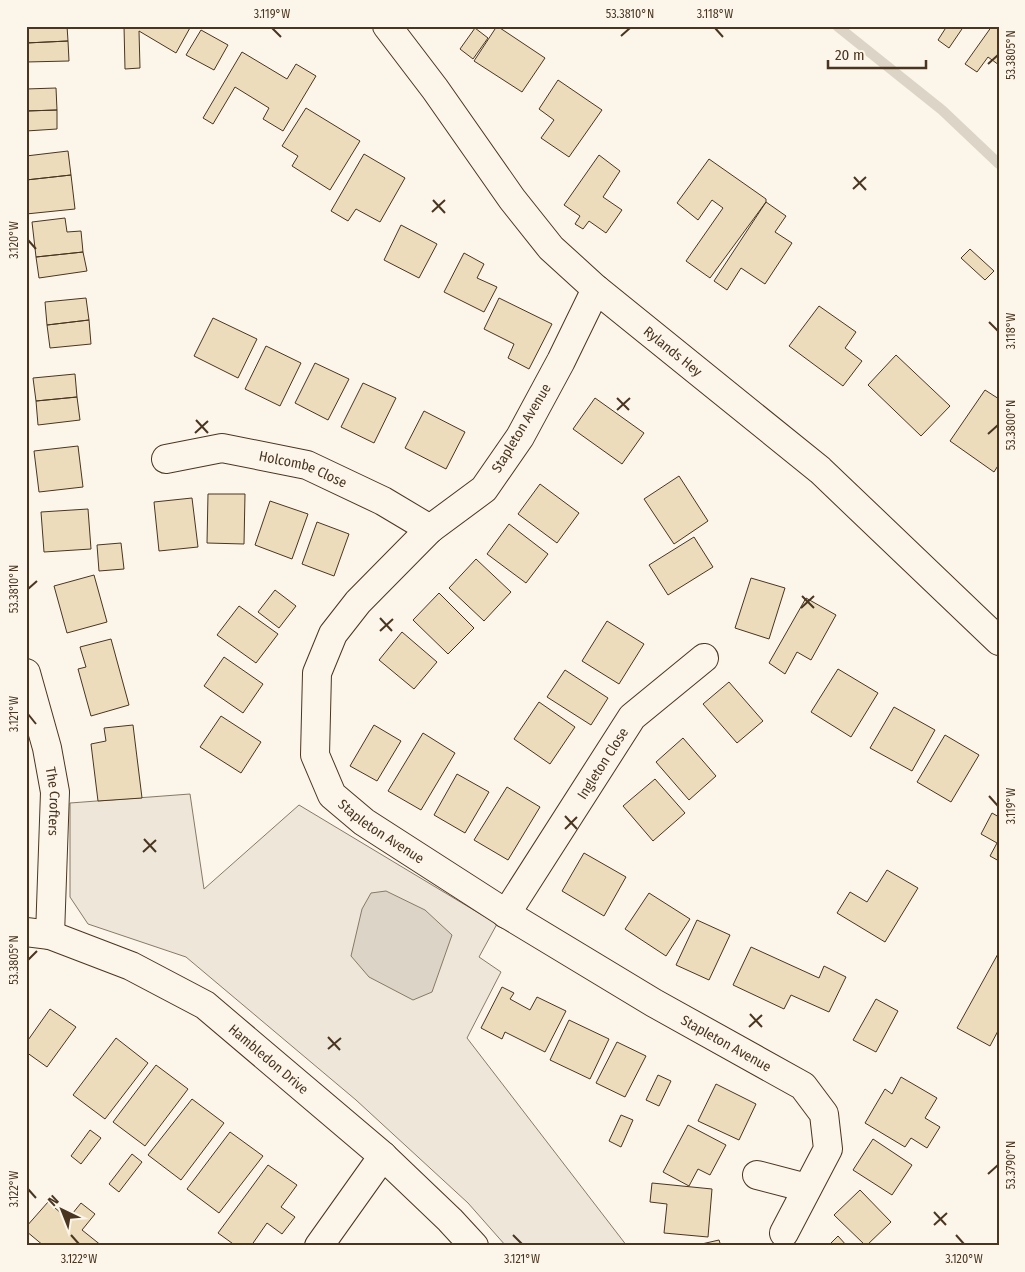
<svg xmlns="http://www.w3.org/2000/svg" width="1025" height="1272" font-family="'Fira Sans Condensed',sans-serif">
<rect width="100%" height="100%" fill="#fbf6e9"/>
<!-- green -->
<path fill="#ede6d9" stroke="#887966" d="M190 794 204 889 299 805 497 924 479 957 501 972 467 1038 627 1246H506L468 1203 356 1100 186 957 88 924 70 897V803Z"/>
<!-- water -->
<path fill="#dcd4c6" stroke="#887966" d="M386 891 425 910 452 935 432 992 413 1000 369 977 351 956 362 909 371 893Z"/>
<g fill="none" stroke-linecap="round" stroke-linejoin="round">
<!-- stream -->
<path stroke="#dcd4c6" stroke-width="10" d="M837 26 942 110 999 164"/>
</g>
<!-- building -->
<path fill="#ecdcbc" stroke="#4a3520" d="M26 26H67L68 41 26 43Z
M124 26H191L176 53 139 31 140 68 125 69Z
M497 26 545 58 522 92 474 61Z
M947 26H964L949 48 938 40Z
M992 26H999V65L988 57 977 72 965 64Z
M475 28 488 38 473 59 460 49Z
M201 30 228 45 214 70 186 55Z
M68 41 69 61 26 62V43Z
M242 52 287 79 296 64 316 76 283 131 263 119 269 108 235 87 213 124 203 118Z
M558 80 602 110 569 157 541 138 554 120 539 109Z
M56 88 57 110 26 111V89Z
M306 108 360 141 330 190 292 166 298 156 282 146Z
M57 110V129L26 131V111Z
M68 151 71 175 26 180V156Z
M364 154 405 178 380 222 356 209 348 221 331 211Z
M599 155 620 171 603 197 622 210 606 233 589 221 583 229 575 224 580 216 564 205Z
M709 159 766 199V202L710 278 686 261 723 208 712 200 698 220 677 203Z
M71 175 75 209 26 214V180Z
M766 202 786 216 775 232 792 243 765 284 741 268 727 290 714 281Z
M65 218 67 232 81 231 83 252 36 257 32 222Z
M401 225 437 244 419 278 384 260Z
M970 249 994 271 985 280 961 258Z
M83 252 87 271 39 278 36 257Z
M464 253 484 264 477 278 497 287 484 312 444 292Z
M86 298 89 320 47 325 45 302Z
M499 298 552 324 529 369 508 358 514 344 484 329Z
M819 306 856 332 845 348 862 361 843 386 789 346Z
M213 318 257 339 238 378 194 356Z
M89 320 91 344 50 348 47 325Z
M266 346 301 363 280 406 245 389Z
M896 355 950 406 921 436 868 385Z
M315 363 349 379 328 420 295 403Z
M75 374 77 397 36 401 33 378Z
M363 383 396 398 374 443 341 427Z
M985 390 999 399V464L994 472 950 441Z
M77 397 80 420 38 425 36 401Z
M595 398 644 433 622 464 573 429Z
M424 411 465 432 446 469 405 448Z
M78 446 83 487 39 492 34 451Z
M679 476 708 521 674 544 644 499Z
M540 484 579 513 557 543 518 514Z
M208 494H245L244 544 207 543Z
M192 498 198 547 159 551 154 502Z
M270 501 308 514 292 559 255 545Z
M88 509 91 549 44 552 41 512Z
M317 522 349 534 334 576 302 564Z
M509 524 548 554 526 583 487 554Z
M694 537 713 567 668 595 649 565Z
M121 543 124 569 99 571 97 545Z
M476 559 511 592 484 621 449 588Z
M94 575 107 622 67 633 54 586Z
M751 578 785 588 769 639 735 628Z
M275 590 296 606 279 628 258 612Z
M439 593 474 628 448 654 413 620Z
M806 598 836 615 811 660 797 652 785 674 769 663Z
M239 606 278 634 256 663 217 635Z
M607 621 644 644 619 684 582 661Z
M402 632 437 662 414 689 379 660Z
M111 639 129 705 91 716 78 669 86 667 80 647Z
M224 657 263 684 243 713 204 686Z
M838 669 878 693 851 737 811 712Z
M565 670 608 698 591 725 547 697Z
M729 682 763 721 737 743 703 704Z
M539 702 575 727 550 764 514 739Z
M894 707 935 730 912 771 870 748Z
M221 716 261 742 241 773 200 747Z
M133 725 142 798 98 801 91 744 106 741 104 728Z
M374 725 401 741 377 781 350 766Z
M423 733 455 753 421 810 388 791Z
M945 735 979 755 951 802 917 782Z
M683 738 716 776 689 800 656 762Z
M457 774 489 792 465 833 434 815Z
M655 779 685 813 653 841 623 806Z
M507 787 540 807 508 860 474 840Z
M992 813 999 817V861L990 856 997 843 981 834Z
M584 853 626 877 604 916 562 891Z
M887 870 918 888 885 942 837 913 850 892 867 902Z
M649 893 690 919 666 956 625 929Z
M697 920 730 935 709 980 676 965Z
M751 947 819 978 824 966 846 977 829 1012 791 995 784 1009 733 985Z
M999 952V1029L990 1046 957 1028Z
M502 987 514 993 510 999 530 1010 537 997 566 1011 545 1052 505 1032 502 1039 481 1028Z
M876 999 898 1011 876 1052 853 1040Z
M50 1009 76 1027 47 1067 26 1052V1043Z
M569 1020 609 1039 590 1079 550 1060Z
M116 1038 148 1063 105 1119 73 1095Z
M617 1042 646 1056 625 1097 596 1083Z
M156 1065 188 1089 145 1146 113 1122Z
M658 1075 671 1081 659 1106 646 1100Z
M901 1077 937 1098 925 1118 940 1127 927 1148 911 1138 905 1147 865 1123 885 1089 892 1094Z
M716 1084 756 1104 739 1140 698 1121Z
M192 1099 224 1123 181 1180 148 1155Z
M621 1115 633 1120 621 1147 609 1141Z
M688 1125 726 1145 710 1175 698 1169 689 1186 663 1172Z
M90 1130 101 1138 81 1164 71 1156Z
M230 1132 263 1156 219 1213 187 1189Z
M873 1139 912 1165 892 1195 853 1170Z
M132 1154 142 1162 119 1192 109 1184Z
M268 1165 297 1185 281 1207 295 1217 282 1234 267 1223 251 1246H236L218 1233Z
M652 1183 712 1189 708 1237 664 1233 667 1204 650 1202Z
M860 1190 891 1222 866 1246 834 1215Z
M48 1202 68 1219 81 1203 95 1214 82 1230 102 1246H44L26 1231V1227Z
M838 1236 847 1246H828Z
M719 1240 721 1246H693Z"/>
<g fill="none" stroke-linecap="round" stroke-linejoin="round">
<defs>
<g id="street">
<path id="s1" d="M387 26 435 89 512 199 551 248 596 289 820 470 999 641"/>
<path id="s2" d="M596 289 561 361 520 437 484 489 430 529 358 602 333 634 317 673 315 755 332 795 364 822 510 916 654 1003 803 1086 824 1114 828 1149 784 1233"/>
<path id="s3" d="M166 459 222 448 307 465 383 501 430 529"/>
<path id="s4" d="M26 673 47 748 55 792 50 935"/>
<path id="s5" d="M506 914 632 717 704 658"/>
<path id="s6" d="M26 932 50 935 131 966 205 1005 383 1156 450 1220 474 1246"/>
<path d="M757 1175 807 1188"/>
<path d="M319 1246 383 1156"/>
</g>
</defs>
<!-- street casing -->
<use href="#street" stroke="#4a3520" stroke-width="30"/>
<!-- street -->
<use href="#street" stroke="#fbf6e9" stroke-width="28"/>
</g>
<!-- ticks -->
<path fill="none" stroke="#4a3520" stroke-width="2" d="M272 28 281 37M715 28 723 37M621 36 630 28M988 64 998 55M854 177 866 190M853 189 866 177M433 200 445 213M432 212 445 200M28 240 36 249M989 322 998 331M617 398 629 410M617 410 630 398M196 420 208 433M195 433 208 421M988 434 998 425M28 589 37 581M802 596 814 608M801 608 814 596M380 618 392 631M380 631 393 619M28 714 36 724M989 796 998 806M565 816 577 829M565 829 577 817M144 839 156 852M143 852 156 840M28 960 37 951M750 1014 762 1027M749 1027 762 1015M328 1037 340 1050M328 1049 341 1038M988 1174 998 1165M28 1189 36 1198M934 1212 946 1225M934 1225 947 1213M71 1235 79 1244M513 1235 522 1244M956 1235 964 1244"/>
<g text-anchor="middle" stroke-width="4" stroke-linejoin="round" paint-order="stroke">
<!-- street labels -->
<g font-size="14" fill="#4a3520" stroke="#fbf6e9">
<text dy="5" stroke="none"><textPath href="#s1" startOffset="436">Rylands Hey</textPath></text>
<text transform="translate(521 428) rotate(-59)" y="5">Stapleton Avenue</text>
<text dy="5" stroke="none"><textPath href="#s3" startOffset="141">Holcombe Close</textPath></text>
<text dy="5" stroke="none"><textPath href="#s5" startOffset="179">Ingleton Close</textPath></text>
<text dy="5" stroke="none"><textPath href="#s4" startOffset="132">The Crofters</textPath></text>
<text dy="5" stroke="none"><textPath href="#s2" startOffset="669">Stapleton Avenue</textPath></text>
<text dy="5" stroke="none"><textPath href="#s2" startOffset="1074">Stapleton Avenue</textPath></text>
<text dy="5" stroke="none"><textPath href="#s6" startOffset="278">Hambledon Drive</textPath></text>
</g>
</g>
<!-- border -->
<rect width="1025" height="1272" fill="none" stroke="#fbf6e9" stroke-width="55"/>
<!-- north arrow -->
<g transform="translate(62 1210) rotate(317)" stroke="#fbf6e9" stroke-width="4" paint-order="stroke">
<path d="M0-4L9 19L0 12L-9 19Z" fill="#4a3520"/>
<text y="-8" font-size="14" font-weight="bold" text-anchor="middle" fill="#4a3520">N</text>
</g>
<!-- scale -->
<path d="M828 60v8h98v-8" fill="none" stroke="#4a3520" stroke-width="2.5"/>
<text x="835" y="60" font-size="15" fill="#4a3520" stroke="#fbf6e9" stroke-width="4" paint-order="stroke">20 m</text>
<rect x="28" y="28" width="970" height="1216" fill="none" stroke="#4a3520" stroke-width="2"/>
<g font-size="12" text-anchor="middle" fill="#4a3520">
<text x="272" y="18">3.119°W</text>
<text x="630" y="18">53.3810°N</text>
<text x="715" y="18">3.118°W</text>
<text transform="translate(1011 55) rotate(-90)" y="4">53.3805°N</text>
<text transform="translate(14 240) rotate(-90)" y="4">3.120°W</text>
<text transform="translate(1011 331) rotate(-90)" y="4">3.118°W</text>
<text transform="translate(1011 425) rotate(-90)" y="4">53.3800°N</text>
<text transform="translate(14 589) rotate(-90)" y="4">53.3810°N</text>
<text transform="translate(14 714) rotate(-90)" y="4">3.121°W</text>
<text transform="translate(1011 806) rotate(-90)" y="4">3.119°W</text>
<text transform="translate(14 960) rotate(-90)" y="4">53.3805°N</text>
<text transform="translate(1011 1165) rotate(-90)" y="4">53.3790°N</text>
<text transform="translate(14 1189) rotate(-90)" y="4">3.122°W</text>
<text x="79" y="1263">3.122°W</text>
<text x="522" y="1263">3.121°W</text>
<text x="964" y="1263">3.120°W</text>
</g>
</svg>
